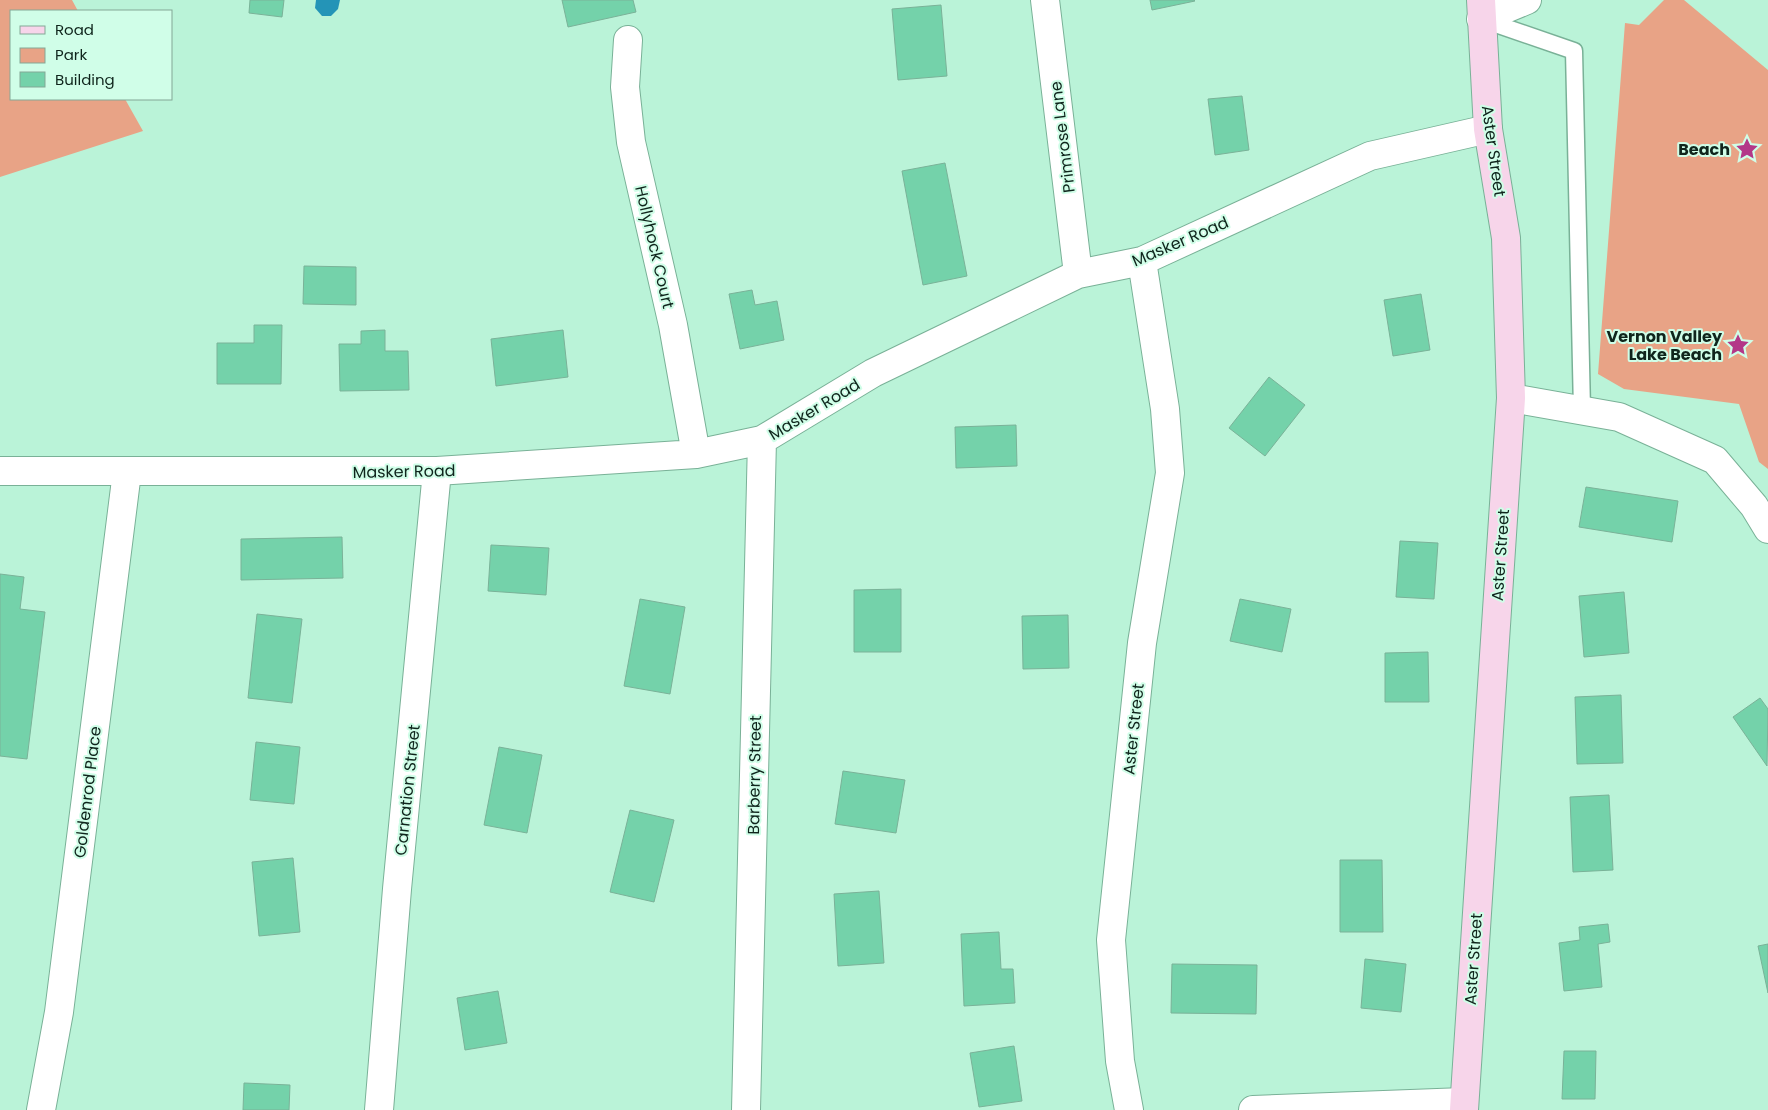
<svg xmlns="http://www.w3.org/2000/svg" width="1768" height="1110" font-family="Poppins,sans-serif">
<rect width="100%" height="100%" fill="#baf3d8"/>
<!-- green -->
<path fill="#e8a386" d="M0 0H72L78 11H11V99H125L143 131 0 177Z
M1664 0H1684L1768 70V469L1759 462 1739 404 1624 389 1598 374 1625 23 1639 25Z"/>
<!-- water -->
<path fill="#2494b7" d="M316 0H340L338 9 331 16H322L315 8Z"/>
<!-- building -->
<path fill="#74d2aa" stroke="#7ab298" d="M250 0H284L282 17 249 13Z
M562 0H633L636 12 568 27Z
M1150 0H1194L1195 1 1152 10Z
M941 5 947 76 898 80 892 9Z
M1242 96 1249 150 1215 155 1208 99Z
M945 163 967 276 923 285 902 171Z
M304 266 356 267V305L303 304Z
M752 290 755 305 777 301 784 340 740 349 729 294Z
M1421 294 1430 350 1393 356 1384 300Z
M254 325H282L281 384H217V343H254Z
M385 330V351H408L409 390 340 391 339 344H361V331Z
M563 330 568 377 496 386 491 339Z
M1269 377 1305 405 1265 456 1229 428Z
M1016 425 1017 466 956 468 955 427Z
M1586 487 1678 501 1672 542 1579 527Z
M342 537 343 578 241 580V539Z
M1400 541 1438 543 1434 599 1396 597Z
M491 545 549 548 546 595 488 591Z
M0 574 24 577 20 609 45 612 27 759 0 756Z
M901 589V652H854V590Z
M1624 592 1629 653 1584 657 1579 596Z
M640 599 685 607 670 694 624 686Z
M1240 599 1291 609 1282 652 1230 641Z
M257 614 302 619 292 703 248 698Z
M1068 615 1069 668 1023 669 1022 616Z
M1428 652 1429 702H1385V653Z
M1621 695 1623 763 1577 764 1575 697Z
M1760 698 1768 709 1767 766 1733 717Z
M256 742 300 747 294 804 250 800Z
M499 747 542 755 527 833 484 825Z
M843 771 905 780 896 833 835 824Z
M1609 795 1613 870 1573 872 1570 797Z
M630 810 674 820 654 902 610 892Z
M293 858 300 932 259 936 252 862Z
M1340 860H1382L1383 932H1340Z
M879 891 884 963 838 966 834 894Z
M1608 924 1610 942 1598 944 1602 987 1564 991 1559 943 1580 940 1579 927Z
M999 932 1001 969H1013L1015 1003 964 1006 961 934Z
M1768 944V993L1758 946Z
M1365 959 1406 964 1401 1012 1361 1008Z
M1172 964 1257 965 1256 1014 1171 1013Z
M498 991 507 1043 465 1050 457 998Z
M1014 1046 1022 1101 979 1107 970 1053Z
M1564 1051H1596L1595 1099H1562Z
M244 1083 290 1085 289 1110H243Z"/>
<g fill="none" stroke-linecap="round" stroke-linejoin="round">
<defs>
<path id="lane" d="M1481 19 1574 51 1582 410"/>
<path id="street" d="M1045 0 1078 274
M1481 19 1527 0
M628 40 625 87 631 142 673 325 696 454
M1511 398 1619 417 1715 460 1754 506 1768 529
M0 471H437L696 454 762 440 873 373 1078 274 1142 261 1370 156 1488 129
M41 1110 59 1012 127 472
M379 1110 397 889 437 471
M746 1110 762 440
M1129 1110 1120 1061 1111 940 1142 643 1170 473 1165 409 1142 261
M1253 1110 1464 1102"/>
<path id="secondary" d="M1464 1110 1511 398 1506 238 1488 129 1481 0"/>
</defs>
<!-- lane casing -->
<use href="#lane" stroke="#79b197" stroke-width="19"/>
<!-- street casing -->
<use href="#street" stroke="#79b197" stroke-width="30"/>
<!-- secondary casing -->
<use href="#secondary" stroke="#79b197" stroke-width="30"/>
<!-- lane -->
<use href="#lane" stroke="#fff" stroke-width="16"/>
<!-- street -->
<use href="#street" stroke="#fff" stroke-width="28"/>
<!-- secondary -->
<use href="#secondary" stroke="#f7d5ea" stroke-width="28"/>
</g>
<!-- icons -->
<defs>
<symbol id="sight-bare" viewBox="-9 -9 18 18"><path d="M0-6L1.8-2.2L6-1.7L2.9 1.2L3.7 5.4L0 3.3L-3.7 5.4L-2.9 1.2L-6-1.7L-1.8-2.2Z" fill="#b33788" stroke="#d0fee8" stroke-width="2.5" paint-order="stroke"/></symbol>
</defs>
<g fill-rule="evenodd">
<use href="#sight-bare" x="1731" y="133" width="32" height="32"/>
<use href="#sight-bare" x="1722" y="329" width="32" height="32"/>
</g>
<g text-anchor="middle" stroke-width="4" stroke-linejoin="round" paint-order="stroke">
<!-- street labels -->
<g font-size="16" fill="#0f251c" stroke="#d0fee8">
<text transform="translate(1062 137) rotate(-97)" y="6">Primrose Lane</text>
<text transform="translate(1494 151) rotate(82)" y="6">Aster Street</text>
<text transform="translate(1180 241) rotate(-23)" y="6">Masker Road</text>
<text transform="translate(655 247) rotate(77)" y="6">Hollyhock Court</text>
<text transform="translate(814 409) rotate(-31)" y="6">Masker Road</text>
<text transform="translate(404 471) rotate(-1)" y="6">Masker Road</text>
<text transform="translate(1500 555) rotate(-86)" y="6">Aster Street</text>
<text transform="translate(1133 729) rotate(-84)" y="6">Aster Street</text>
<text transform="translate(754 775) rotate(-89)" y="6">Barberry Street</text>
<text transform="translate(407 790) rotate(-84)" y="6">Carnation Street</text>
<text transform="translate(87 792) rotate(-83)" y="6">Goldenrod Place</text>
<text transform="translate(1473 959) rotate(-86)" y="6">Aster Street</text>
</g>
<!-- poi labels -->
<g font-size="16" font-weight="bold" fill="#0f251c" stroke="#d0fee8" text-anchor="end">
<text x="1730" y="155">Beach</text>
<text x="1722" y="342">Vernon Valley<tspan x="1722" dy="18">Lake Beach</tspan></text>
</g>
</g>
<!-- legend -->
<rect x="10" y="10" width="162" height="90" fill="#d0fee8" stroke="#83a796"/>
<rect x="20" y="26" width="25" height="8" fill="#f7d5ea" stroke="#83a796"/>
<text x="55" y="35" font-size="15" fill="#0f251c">Road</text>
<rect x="20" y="48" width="25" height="15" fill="#e8a386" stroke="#83a796"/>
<text x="55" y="60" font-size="15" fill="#0f251c">Park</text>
<rect x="20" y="72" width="25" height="15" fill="#74d2aa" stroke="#83a796"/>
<text x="55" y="85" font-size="15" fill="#0f251c">Building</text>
</svg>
